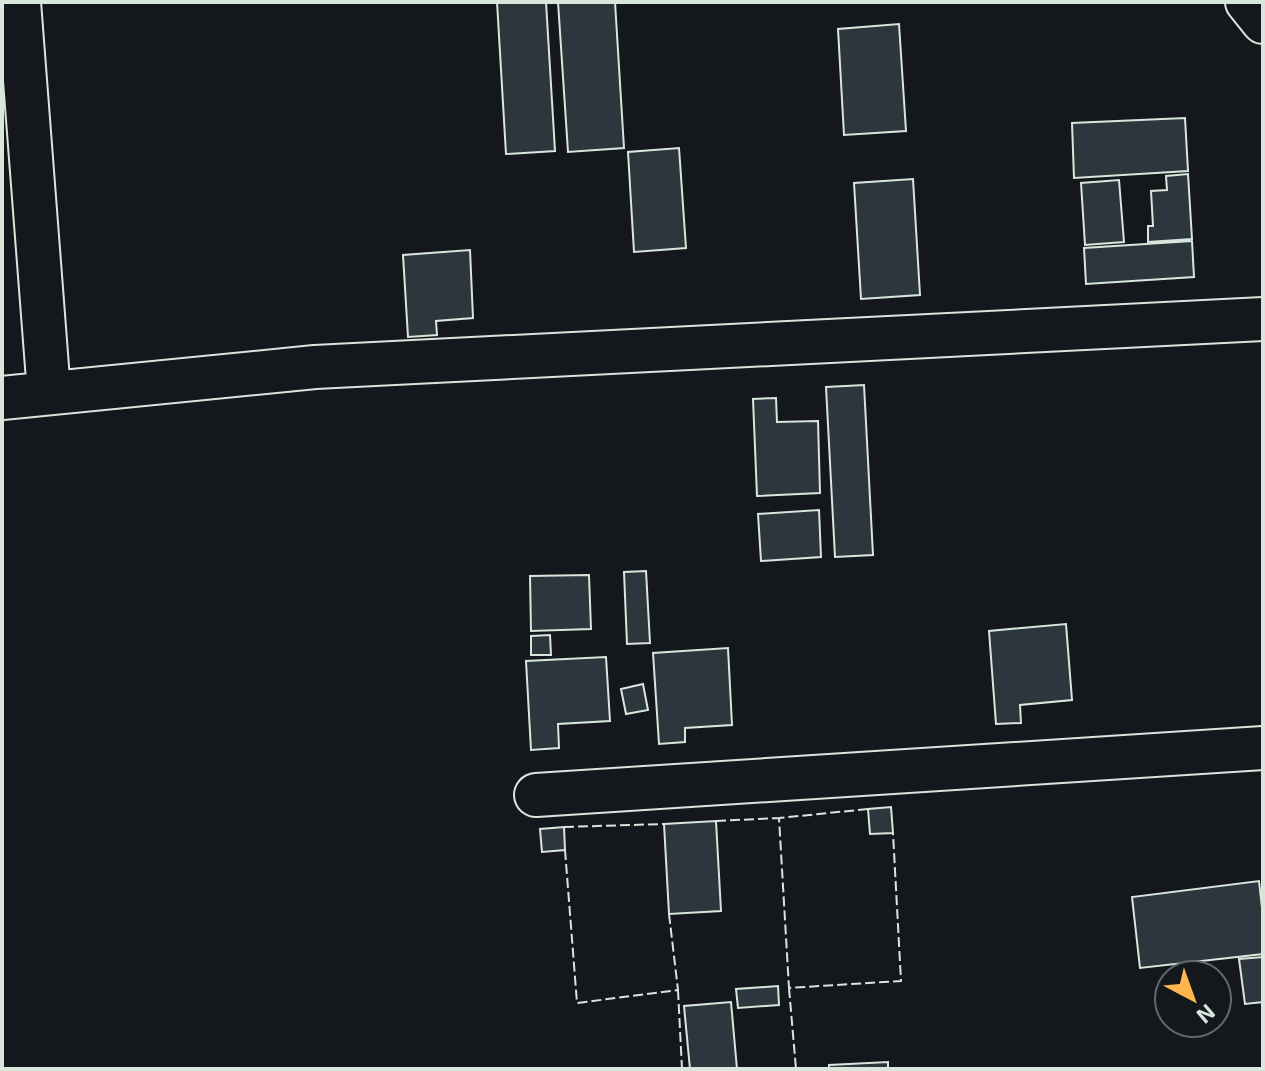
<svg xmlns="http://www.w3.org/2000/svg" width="1265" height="1071" font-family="'Exo 2',sans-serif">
<rect width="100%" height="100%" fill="#14181c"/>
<!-- building -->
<path fill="#2c363c" stroke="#d8e6dc" stroke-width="2" d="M497 2H546L555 151 506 154Z
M558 2H615L624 148 568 152Z
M899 24 906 131 844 135 838 29Z
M1185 118 1188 171 1074 178 1072 123Z
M679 148 686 248 634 252 628 152Z
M1188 174 1192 239 1148 242V226H1153L1151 191 1167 190 1166 176Z
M913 179 920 295 861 299 854 183Z
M1119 180 1124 242 1085 245 1081 183Z
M1192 241 1194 277 1086 284 1084 248Z
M470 250 473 318 436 321 437 335 408 337 403 255Z
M864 385 873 555 835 557 826 387Z
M776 398 777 422 818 421 820 493 757 496 753 399Z
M819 510 821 557 761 561 758 514Z
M646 571 650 643 627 644 624 572Z
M589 575 591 629 531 631 530 576Z
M1066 624 1072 700 1020 705 1021 723 996 724 989 631Z
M550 635 551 655H531V636Z
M728 648 732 725 685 728V742L659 744 653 653Z
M606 657 610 721 558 724 559 748 531 750 526 661Z
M643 684 648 710 626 714 621 689Z
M891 807 893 833 870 834 868 809Z
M716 821 721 911 669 914 664 824Z
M564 827 565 850 542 852 540 829Z
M1259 881 1263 917V954L1140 968 1132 897Z
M1263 957V1002L1245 1004 1239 959Z
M778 986 779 1005 738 1008 736 989Z
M731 1002 737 1069H690L684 1006Z
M888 1062V1069H829V1065Z"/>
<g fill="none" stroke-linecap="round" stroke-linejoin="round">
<defs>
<path id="minor" d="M19 2 49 393
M1247 2 1263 22
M2 398 315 367 1263 319
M536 795 1263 748"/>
</defs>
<!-- minor casing -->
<use href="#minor" stroke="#d8e6dc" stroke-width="46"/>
<!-- minor -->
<use href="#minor" stroke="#14181c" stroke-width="42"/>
<!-- fence -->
<path stroke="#d8e6dc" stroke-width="2" stroke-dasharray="10 4" stroke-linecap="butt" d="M868 809 779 818 789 988 901 981 893 833
M716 821 779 818
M564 827 664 824
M565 850 577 1003 678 990 669 914
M789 988 796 1069
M678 990 682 1069"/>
</g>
<!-- border -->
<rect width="1265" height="1071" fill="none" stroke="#d8e6dc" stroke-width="8"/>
<!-- north arrow -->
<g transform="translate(1193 999) rotate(139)"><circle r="38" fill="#14181c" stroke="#626a69" stroke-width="2"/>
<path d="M0-6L14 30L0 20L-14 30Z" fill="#ffb74d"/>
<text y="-12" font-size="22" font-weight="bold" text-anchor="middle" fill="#d8e6dc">N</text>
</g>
</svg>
